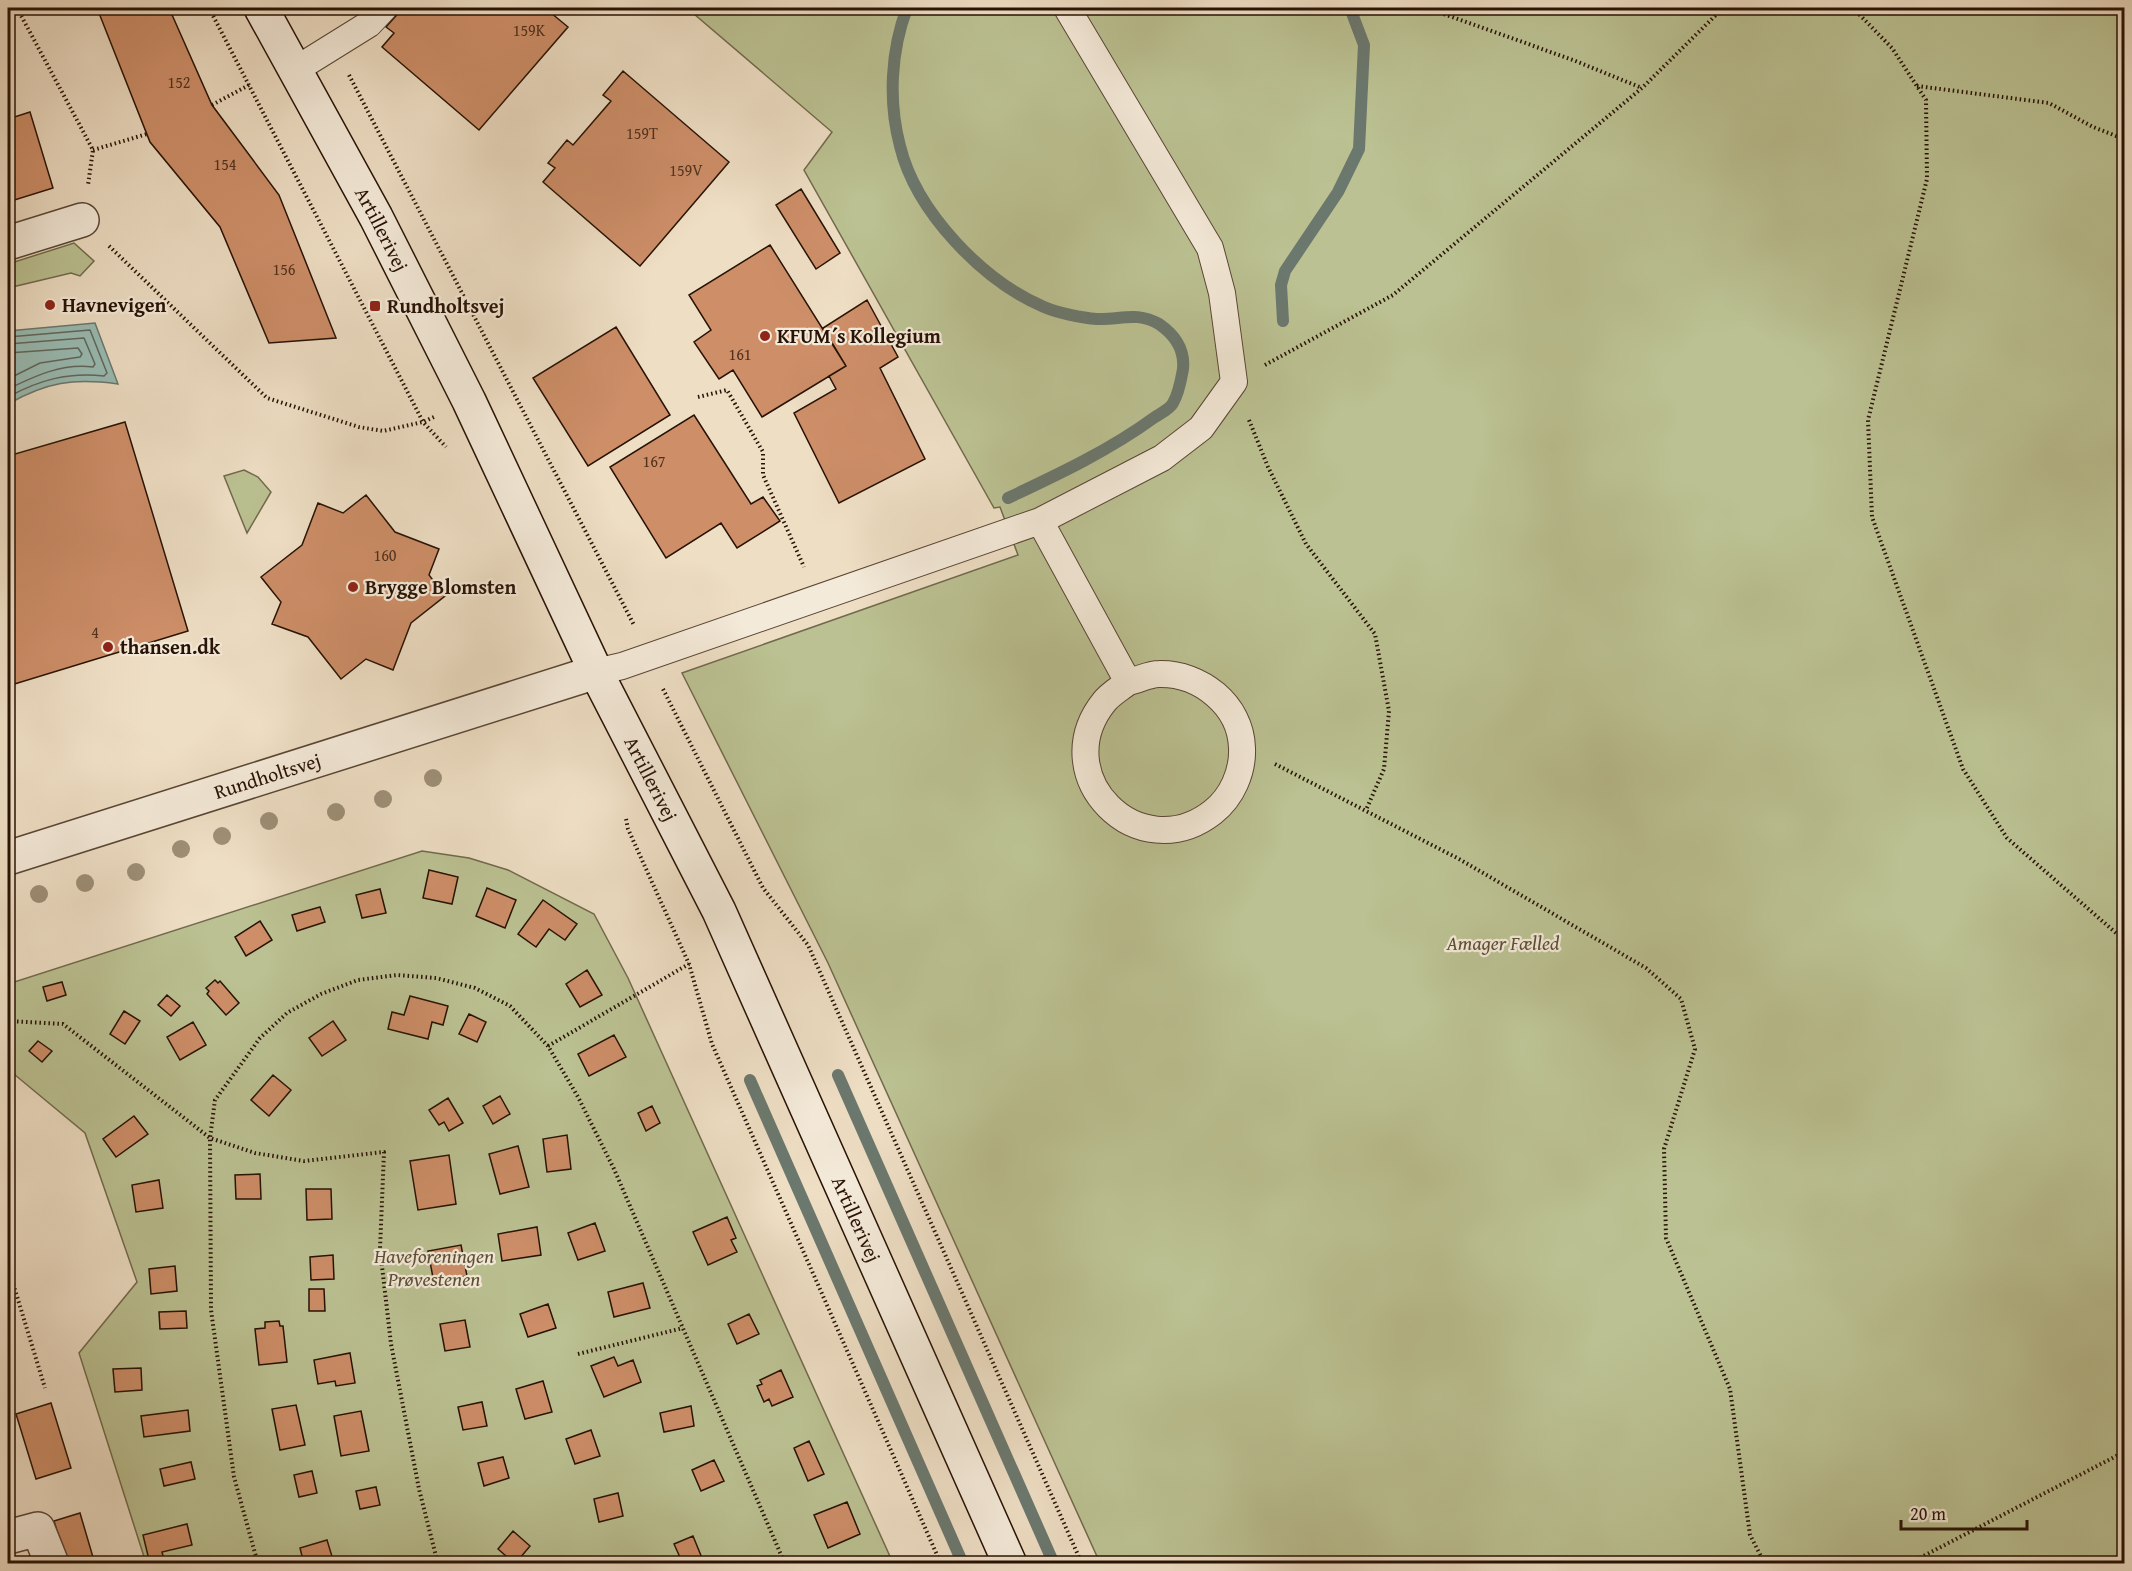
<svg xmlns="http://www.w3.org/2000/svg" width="2132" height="1571" font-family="'Gentium Book Plus',serif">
<rect width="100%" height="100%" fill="#eedec4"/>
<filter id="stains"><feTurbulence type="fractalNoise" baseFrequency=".00333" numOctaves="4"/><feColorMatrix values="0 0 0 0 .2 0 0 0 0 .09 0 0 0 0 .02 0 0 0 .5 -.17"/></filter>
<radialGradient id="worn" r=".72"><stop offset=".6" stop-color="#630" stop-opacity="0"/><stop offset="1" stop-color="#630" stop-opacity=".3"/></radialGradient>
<!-- green -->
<path fill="#bbc192" stroke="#716a4c" stroke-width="1.5" d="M687 8H2124V1563H1100L828 963 682 673 1018 555 1000 507 994 508 804 170 832 132Z
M74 243 94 261 80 276 71 273 8 288V264Z
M244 470 258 477 271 492 247 533 224 476Z
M422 851 469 858 508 870 594 914 628 978 893 1563H146L79 1353 137 1282 85 1133 9 1070 8 984Z"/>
<!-- water -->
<path fill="#99bcb4" stroke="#6b786e" stroke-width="1.5" d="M95 323 118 384C73 378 47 382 8 404V331Z"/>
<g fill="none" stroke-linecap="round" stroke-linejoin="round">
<!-- shore -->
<path stroke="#60675c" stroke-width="1.5" d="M8 337 90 330 107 373 104 376C68 372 39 380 8 397
M8 344 84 338 95 364 93 367C62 363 35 376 8 389
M8 353 78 348 82 354 80 357 40 363 8 379"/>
<!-- stream -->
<path stroke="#6b786e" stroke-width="12" d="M907 8C891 50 888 101 900 146 916 212 983 281 1044 307 1058 313 1082 318 1097 319 1120 320 1137 311 1159 324 1175 335 1185 349 1183 369 1181 380 1179 393 1173 403 1170 409 1161 413 1155 417 1110 450 1059 474 1008 498
M1283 321 1281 285 1285 271 1338 192 1359 149 1364 45 1350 8
M838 1075 1054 1564
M750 1080 963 1564"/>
</g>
<!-- building -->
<path fill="#cd8e68" stroke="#271205" stroke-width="1.5" d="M97 8H169L212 105 279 195 336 338 269 343 220 227 150 142Z
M403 8H545L568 27 479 130 382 47 394 33 386 27Z
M623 71 729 162 640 266 543 182 555 168 548 163 567 140 573 145 611 101 603 95Z
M30 112 53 188 8 202V119Z
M801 189 840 253 816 269 776 205Z
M770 245 846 366 762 417 733 370 719 379 694 342 711 330 689 295Z
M867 300 898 357 880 368 925 459 839 503 794 413 836 389 829 376 846 366 823 328Z
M616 327 670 415 588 466 533 378Z
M694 415 751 504 763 497 780 521 737 548 721 523 666 558 610 467Z
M125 422 188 631 8 686V456Z
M366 495 395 532 439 549 429 575 445 596 411 623 393 670 366 659 341 679 308 637 272 624 281 602 261 577 302 545 318 503 343 513Z
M429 870 458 877 452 904 423 898Z
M487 888 516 900 505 928 476 916Z
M380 889 386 913 362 918 356 895Z
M543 900 577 924 565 940 549 929 536 947 518 934Z
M320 907 325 922 297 931 292 915Z
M260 921 272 940 246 956 235 937Z
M587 970 602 995 580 1007 566 984Z
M215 980 218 983 220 981 239 1003 226 1015 207 994 209 991 206 988Z
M62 982 66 995 47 1001 43 987Z
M167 995 180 1006 171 1016 158 1005Z
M410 996 448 1006 443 1025 432 1022 428 1039 388 1029 392 1012 404 1015Z
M124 1011 140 1021 125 1044 110 1034Z
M469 1014 486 1022 477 1042 459 1034Z
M333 1021 346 1040 322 1056 309 1038Z
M193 1022 206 1045 180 1060 167 1037Z
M614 1035 626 1057 589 1076 578 1054Z
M38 1041 52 1051 42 1062 29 1051Z
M273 1075 291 1090 269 1116 251 1100Z
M500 1096 510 1114 493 1124 483 1106Z
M448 1098 463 1123 449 1131 444 1122 439 1125 429 1110Z
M652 1106 660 1123 646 1131 638 1113Z
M134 1116 148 1134 116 1157 103 1139Z
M567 1135 571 1169 547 1172 543 1139Z
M518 1146 529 1187 500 1194 489 1154Z
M449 1155 456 1204 418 1210 410 1161Z
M260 1174 261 1199H236L235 1175Z
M159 1180 163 1208 136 1212 132 1185Z
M306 1189H331L332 1219 307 1220Z
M727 1217 736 1238 731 1240 737 1252 708 1265 693 1232Z
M595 1223 605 1251 578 1260 568 1233Z
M537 1227 541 1255 502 1261 498 1234Z
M461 1245 467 1276 434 1283 428 1251Z
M333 1255 334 1279 311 1280 310 1257Z
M175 1266 177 1291 151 1294 149 1269Z
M643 1283 650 1308 614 1317 608 1292Z
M309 1289H324L325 1311H309Z
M548 1304 556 1328 528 1337 520 1314Z
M186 1311 187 1328 160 1329 159 1312Z
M749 1314 759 1334 737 1344 728 1324Z
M465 1320 470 1347 445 1351 440 1324Z
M279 1321 280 1326H283L287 1362 259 1365 255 1329 265 1328V1322Z
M350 1353 355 1383 336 1386 335 1381 318 1384 314 1360Z
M614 1357 618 1366 633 1360 641 1382 604 1397 591 1366Z
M141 1368 142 1390 115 1392 113 1369Z
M781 1370 793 1397 772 1406 769 1399 764 1402 757 1386 762 1384 760 1380Z
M543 1381 552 1412 525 1419 516 1389Z
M482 1402 487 1426 463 1430 458 1407Z
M51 1403 71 1468 36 1479 16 1414Z
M296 1405 305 1445 280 1450 272 1409Z
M691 1406 694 1426 664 1432 660 1413Z
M188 1410 190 1431 144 1437 141 1416Z
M361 1411 369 1451 341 1456 334 1416Z
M591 1430 600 1456 575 1464 566 1439Z
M809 1441 824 1474 808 1481 794 1448Z
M503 1457 509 1478 484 1486 478 1463Z
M714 1460 724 1481 701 1491 692 1470Z
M191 1462 195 1479 164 1486 160 1469Z
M312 1471 317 1493 299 1497 294 1475Z
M376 1487 380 1505 360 1509 356 1491Z
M618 1493 623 1516 599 1522 594 1499Z
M847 1502 860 1534 828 1548 814 1515Z
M80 1513 95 1564H67L54 1521Z
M187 1524 192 1545 162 1552 165 1564H150L143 1535Z
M513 1531 530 1546 515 1564 498 1549Z
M693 1536 704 1563V1564H683L674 1544Z
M327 1540 334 1563 304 1564 300 1548Z"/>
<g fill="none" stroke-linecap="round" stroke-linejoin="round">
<defs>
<path id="lane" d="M295 70 369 24 384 8
M1040 521 1128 682C1121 688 1110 694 1104 702 1045 776 1139 870 1213 812 1232 797 1243 772 1242 748 1241 705 1200 673 1159 674 1149 674 1138 680 1128 682
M596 672 622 666 1040 521 1162 458 1201 428 1234 382 1222 293 1210 248 1067 8"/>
<g id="street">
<path d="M8 243 82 220"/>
<path id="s1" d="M8 858 596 672"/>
<path d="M8 1537 38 1529 52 1564"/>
</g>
<g id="secondary">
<path id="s2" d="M261 8 376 217 469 401 596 672 719 911 1010 1564"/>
</g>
</defs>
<!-- lane casing -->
<use href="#lane" stroke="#594535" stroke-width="28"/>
<!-- street casing -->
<use href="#street" stroke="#594535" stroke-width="36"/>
<!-- secondary casing -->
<use href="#secondary" stroke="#271205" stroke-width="36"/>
<!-- path -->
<path stroke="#271205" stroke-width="4" stroke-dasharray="1.5 3" stroke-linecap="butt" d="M17 8 93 150 88 185
M209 8 423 422 446 447
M313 8 317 16
M1427 8 1573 60 1642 88
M1853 8 1892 48 1926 100 1927 179 1868 420 1872 517 1963 769 2007 838 2124 940
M349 75 634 625
M1917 86 2049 103 2093 127 2124 139
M212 105 249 85
M93 150 147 134
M109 246 267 398 359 427 383 431 423 422 436 416
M1265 365 1393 295 1642 88 1723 8
M698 397 727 390 763 452V475L804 567
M1249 420 1268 467 1306 544 1375 634 1389 711 1384 769 1366 810
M663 689 763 888 808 945 1082 1564
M1275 764 1459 859 1646 968 1681 999 1695 1049 1664 1149 1666 1238 1730 1389 1750 1535 1765 1564
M626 819 628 829 689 964 712 1044 941 1564
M8 1021 63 1024 210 1138 255 1153 304 1161 384 1152 380 1249 391 1344 419 1489 438 1564
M548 1046 689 964
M8 1267 45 1388
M578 1354 683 1328
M258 1564 234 1477 211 1310 210 1138 215 1100 260 1038 287 1013 321 994 358 980 397 975 436 978 475 988 510 1006 548 1046 578 1097 614 1169 785 1564
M1908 1564 2124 1452"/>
<!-- lane -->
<use href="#lane" stroke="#f4ead9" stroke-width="26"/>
<!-- street -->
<use href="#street" stroke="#f4ead9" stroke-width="33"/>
<!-- secondary -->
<use href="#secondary" stroke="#f4ead9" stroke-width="33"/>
</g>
<!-- trees -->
<g fill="#9d8f76">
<circle cx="433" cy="778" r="9"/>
<circle cx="383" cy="799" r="9"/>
<circle cx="336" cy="812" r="9"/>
<circle cx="269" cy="821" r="9"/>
<circle cx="222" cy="836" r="9"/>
<circle cx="181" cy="849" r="9"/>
<circle cx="136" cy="872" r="9"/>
<circle cx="85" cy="883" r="9"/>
<circle cx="39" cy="894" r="9"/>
</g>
<!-- markers -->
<g fill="#8f2418" stroke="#f4ead9" stroke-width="2">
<circle cx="50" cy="305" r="6"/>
<rect x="369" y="300" width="12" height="12" rx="3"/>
<circle cx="765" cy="336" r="6"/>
<circle cx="353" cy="587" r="6"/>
<circle cx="108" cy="647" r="6"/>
</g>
<g text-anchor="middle" stroke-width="4.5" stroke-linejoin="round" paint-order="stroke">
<!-- number labels -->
<g font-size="16" fill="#50311e">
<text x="529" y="36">159K</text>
<text x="179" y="88">152</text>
<text x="642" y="139">159T</text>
<text x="225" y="170">154</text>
<text x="686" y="176">159V</text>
<text x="284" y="275">156</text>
<text x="740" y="360">161</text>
<text x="654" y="467">167</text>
<text x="385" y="561">160</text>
<text x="95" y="638">4</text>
</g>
<!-- street labels -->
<g font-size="20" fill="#271205" stroke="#f4ead9">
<text dy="7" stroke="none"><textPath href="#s2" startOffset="252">Artillerivej</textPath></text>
<text dy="7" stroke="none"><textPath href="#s1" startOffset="272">Rundholtsvej</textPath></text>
<text dy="7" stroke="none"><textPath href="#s2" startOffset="864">Artillerivej</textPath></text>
<text dy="7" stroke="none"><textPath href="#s2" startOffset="1350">Artillerivej</textPath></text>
</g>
<!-- poi labels -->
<g font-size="20" font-weight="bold" fill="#271205" stroke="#f4ead9" text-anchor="start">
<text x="62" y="312">Havnevigen</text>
<text x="387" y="313">Rundholtsvej</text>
<text x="777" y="343">KFUM´s Kollegium</text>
<text x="365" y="594">Brygge Blomsten</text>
<text x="120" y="654">thansen.dk</text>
</g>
<!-- park labels -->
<g font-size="20" font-style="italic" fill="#5b4f36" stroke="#f4ead9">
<text x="1503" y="950">Amager Fælled</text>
<text x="434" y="1263">Haveforeningen<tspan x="434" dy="23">Prøvestenen</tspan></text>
</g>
</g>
<!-- margin -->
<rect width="2132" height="1571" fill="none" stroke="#eedec4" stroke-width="30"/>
<rect x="9" y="9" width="2114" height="1553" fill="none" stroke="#271205" stroke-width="3"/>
<rect x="15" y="15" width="2102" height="1541" fill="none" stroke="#271205" stroke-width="1.5"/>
<!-- scale -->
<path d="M1901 1520v9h126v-9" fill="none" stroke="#271205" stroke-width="3"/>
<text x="1910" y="1520" font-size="18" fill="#271205" stroke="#f4ead9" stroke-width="4.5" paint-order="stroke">20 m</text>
<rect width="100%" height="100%" filter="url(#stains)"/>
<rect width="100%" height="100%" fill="url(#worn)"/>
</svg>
